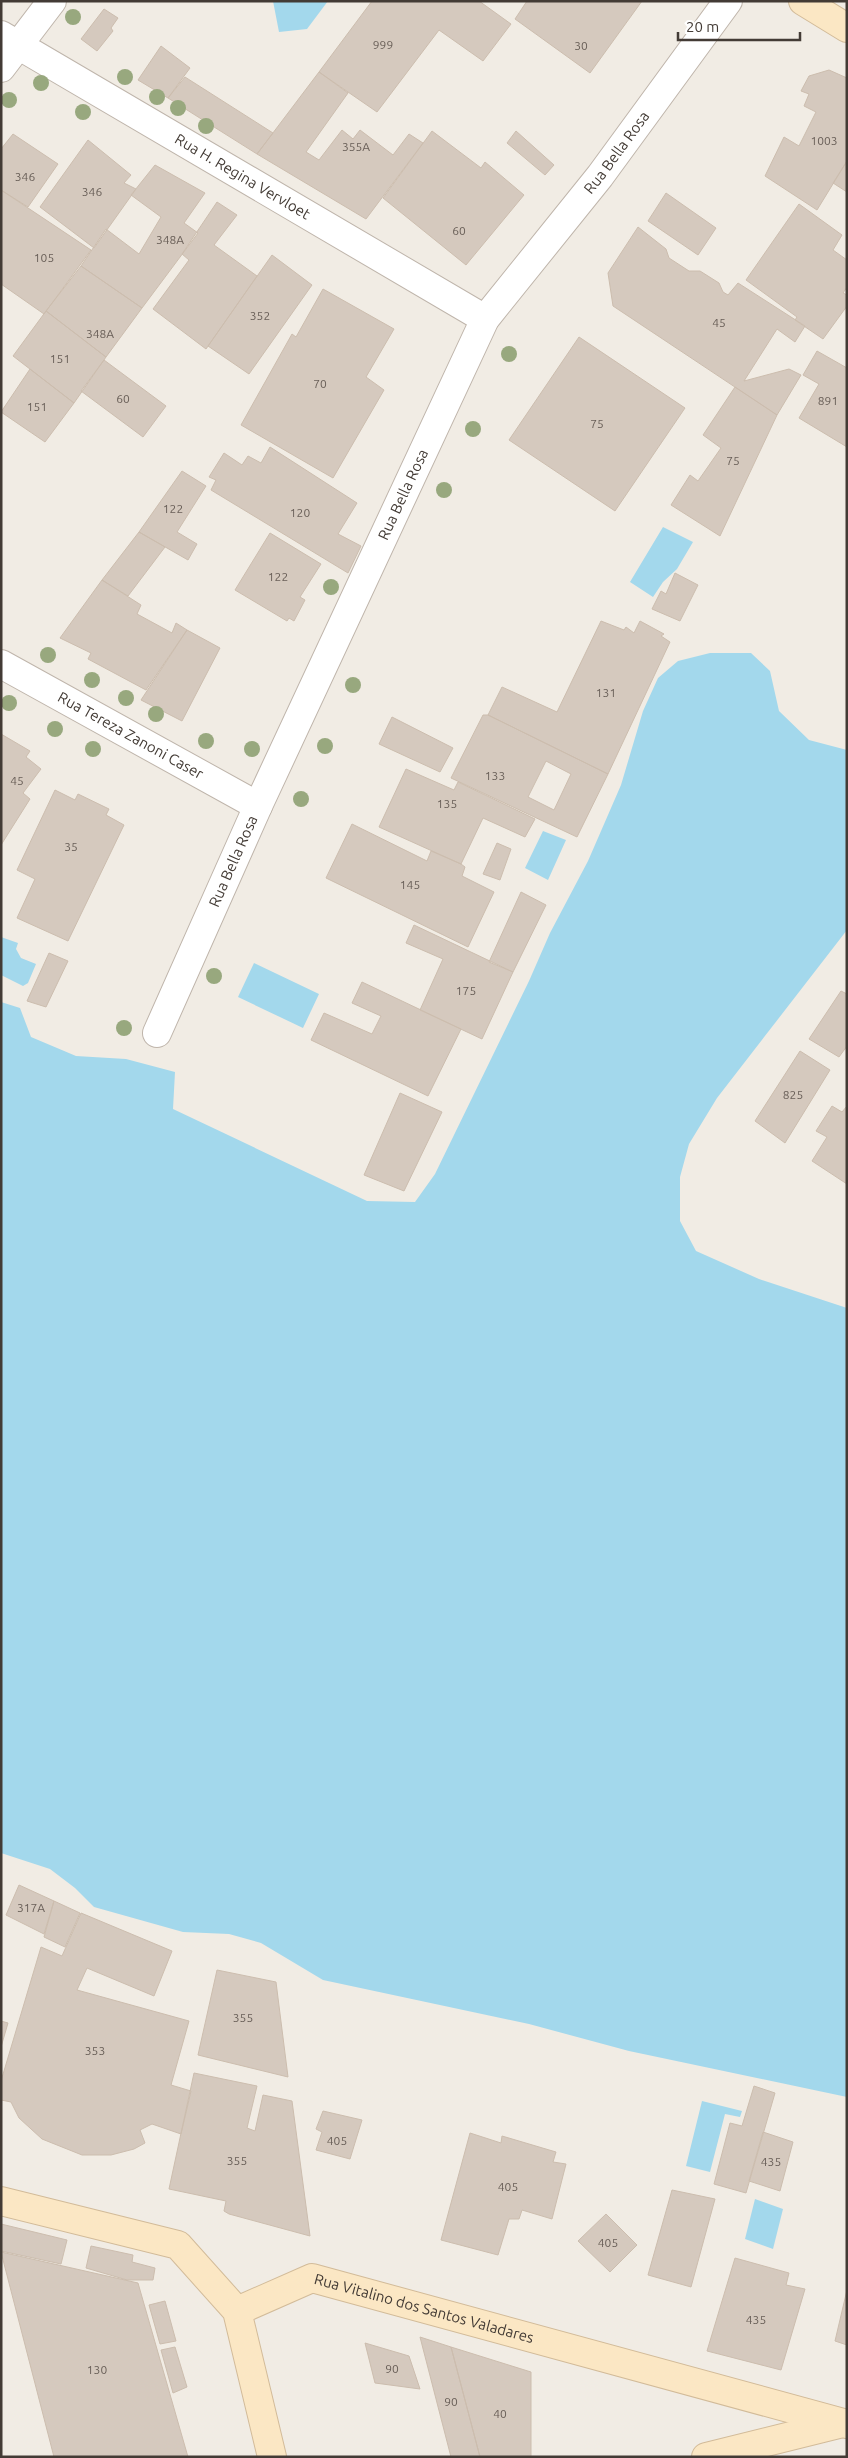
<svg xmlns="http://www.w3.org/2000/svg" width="848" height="2458" font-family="Ubuntu,sans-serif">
<rect width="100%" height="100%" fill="#f1ece4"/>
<!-- water -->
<path fill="#a3d8ec" d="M273 1H328L307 29 279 32Z
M663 527 693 542 677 569 663 582 653 597 630 582Z
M710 653H751L770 671 779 711 809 740 847 750V930L717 1098 689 1144 680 1177V1221L696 1251 759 1279 847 1308V2097L629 2051 529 2024 323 1980 261 1943 229 1934 183 1932 94 1907 75 1888 50 1869 1 1853V1002L20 1008 31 1037 76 1056 126 1059 175 1072 173 1109 367 1201 415 1202 435 1174 529 981 550 933 588 861 621 785 643 711 658 678 678 661Z
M543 831 566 840 548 880 525 868Z
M1 937 18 943 16 949 21 958 36 964 28 983 23 986 1 975Z
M254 963 319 994 303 1028 238 997Z
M702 2101 742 2111 740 2117 725 2114 710 2172 686 2166Z
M755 2199 783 2209 773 2249 745 2239Z"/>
<!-- building -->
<path fill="#d5c9be" stroke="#ccbdae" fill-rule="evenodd" d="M372 1H479L511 24 483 61 439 30 377 112 319 72Z
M527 1H642L590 73 515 19Z
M104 9 118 18 111 28 113 31 97 51 81 39Z
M161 46 190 68 168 98 138 80Z
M829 70 847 78V161L817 210 765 176 784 137 799 146 816 112 804 106 809 94 801 91 809 76Z
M319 72 348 93 306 152 319 160 342 130 353 139 360 130 393 155 409 134 423 143 366 219 257 154Z
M185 77 273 133 257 154 168 98Z
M432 131 481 168 485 162 524 195 466 265 383 198Z
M516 131 554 165 545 175 507 143Z
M13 134 58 164 28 207 1 190V149Z
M88 140 131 175 124 183 136 189 94 248 40 207Z
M847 161V192L833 183Z
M155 165 205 193 184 223 198 233 142 308 81 266 106 229 139 254 161 217 131 195Z
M1 190 91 250 44 314 1 284Z
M666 193 716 228 698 255 648 221Z
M217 202 237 215 214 245 257 276 206 349 153 309 189 260 182 254Z
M799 204 842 235 833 250 847 260V287L843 293 847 295V306L823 339 795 320 797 317 746 280Z
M638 227 666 249 669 258 689 271H700L719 283 723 292 728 295 738 283 805 326 795 342 777 329 744 381 789 369 801 375 777 415 613 306 608 273Z
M272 255 312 285 249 374 208 346Z
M81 266 142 308 106 357 46 311Z
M323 289 394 329 366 377 384 390 333 478 241 425 292 334 296 337Z
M46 311 106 357 74 403 13 356Z
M579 337 685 408 615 511 509 440Z
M817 351 847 368V447L799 418 819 384 803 375Z
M104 360 166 406 143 437 81 391Z
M30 369 74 403 45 442 1 412Z
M735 387 777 415 720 536 671 505 690 475 698 481 721 448 703 435Z
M270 447 357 503 338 534 361 546 348 573 211 490 216 480 209 477 224 453 242 465 248 456 261 463Z
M182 471 206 486 177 532 197 544 188 560 139 532Z
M139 532 165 547 128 596 102 580Z
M270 533 321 564 300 597 305 600 294 621 289 618 287 621 235 590Z
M675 573 698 585 680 621 652 609 661 591 666 594Z
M102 580 141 605 137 614 172 633 176 623 187 630 146 690 88 659 91 653 60 638Z
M601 621 624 630 626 627 634 633 640 621 664 634 661 636 670 642 608 774 488 715 502 687 557 712Z
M187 630 220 648 182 721 141 700Z
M483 715H488L608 774 577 837 451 778ZM546 761 571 774 554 810 528 797Z
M392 717 453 748 440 772 379 744Z
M1 734 30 751 26 757 41 769 23 793 30 799 1 845Z
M406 769 454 790 458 782 535 819 525 837 483 818 461 864 379 827Z
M55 790 75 800 78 794 109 809 106 815 124 825 68 941 17 918 35 879 17 870Z
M352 824 427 861 431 851 461 864 465 867 462 876 494 892 468 947 326 878Z
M497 843 511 849 500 880 483 874Z
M521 892 546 905 513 972 489 962Z
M414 925 513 972 482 1039 420 1010 443 959 406 943Z
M49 953 68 961 46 1007 27 1001Z
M362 982 461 1029 428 1096 311 1040 324 1013 372 1034 381 1016 352 1003Z
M841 991 847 994V1046L839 1057 809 1039Z
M800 1051 830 1070 785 1143 755 1121Z
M400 1093 442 1112 404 1191 364 1175Z
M832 1106 842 1112 847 1106V1184L812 1161 827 1137 816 1131Z
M19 1885 54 1901 44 1934 6 1915Z
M54 1901 80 1913 65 1947 44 1937Z
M81 1913 172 1951 154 1996 87 1968 77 1990 189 2021 171 2085 191 2091 181 2134 152 2124 140 2130 145 2143 134 2149 111 2155H82L42 2139 19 2118 11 2102 1 2100V2081L41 1947 62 1956Z
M217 1970 276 1982 288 2077 198 2055Z
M1 2021 8 2023 1 2047Z
M194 2073 257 2086 247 2128 255 2131 263 2095 292 2101 310 2236 229 2214 224 2211 226 2201 169 2189Z
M754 2086 775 2093 746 2193 714 2184 730 2123 742 2126Z
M323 2111 362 2120 350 2159 316 2150 322 2132 316 2129Z
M763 2132 793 2142 780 2191 749 2181Z
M470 2133 501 2143 502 2136 556 2152 553 2162 566 2164 552 2219 522 2210 519 2219H509L498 2255 441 2240Z
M672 2190 715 2199 691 2287 648 2275Z
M606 2214 637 2245 610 2272 578 2241Z
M1 2224 67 2240 61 2264 1 2251Z
M91 2246 133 2255 132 2262 155 2268 153 2280H127L86 2268Z
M1 2252 138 2283 188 2457H54Z
M735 2258 789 2273 786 2285 805 2289 781 2370 707 2351Z
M847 2290V2345L835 2341Z
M165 2301 176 2341 160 2344 149 2305Z
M420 2337 451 2347 480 2457H451Z
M365 2343 409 2356 420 2389 375 2383Z
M175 2347 187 2387 173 2393 161 2350Z
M451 2347 531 2372V2457H480Z"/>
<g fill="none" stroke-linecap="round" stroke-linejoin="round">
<defs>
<g id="street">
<path id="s1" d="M1 35 485 319"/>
<path d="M1 68 52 1"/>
<path id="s2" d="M1 664 258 806"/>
<path id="s3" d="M157 1033 258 806 485 319 600 176 728 1"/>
</g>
<g id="secondary">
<path d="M803 1 847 28"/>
<path d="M1 2201 178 2245 237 2311 272 2457"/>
<path id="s4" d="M237 2311 312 2278 847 2424"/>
<path d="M706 2457 839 2424"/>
</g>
</defs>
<!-- street casing -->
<use href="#street" stroke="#bfb5ab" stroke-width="30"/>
<!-- secondary casing -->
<use href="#secondary" stroke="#d2bb99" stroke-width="30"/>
<!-- street -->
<use href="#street" stroke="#fff" stroke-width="28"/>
<!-- secondary -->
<use href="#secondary" stroke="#fbe7c4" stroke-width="28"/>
</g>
<!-- trees -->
<g fill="#98a87e">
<circle cx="73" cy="17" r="8"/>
<circle cx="125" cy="77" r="8"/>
<circle cx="41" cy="83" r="8"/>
<circle cx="157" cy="97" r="8"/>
<circle cx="9" cy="100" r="8"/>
<circle cx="178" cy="108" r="8"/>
<circle cx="83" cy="112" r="8"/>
<circle cx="206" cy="126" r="8"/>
<circle cx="509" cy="354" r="8"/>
<circle cx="473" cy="429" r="8"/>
<circle cx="444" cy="490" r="8"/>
<circle cx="331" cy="587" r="8"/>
<circle cx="48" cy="655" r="8"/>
<circle cx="92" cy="680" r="8"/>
<circle cx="353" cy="685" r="8"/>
<circle cx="126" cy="698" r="8"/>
<circle cx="9" cy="703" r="8"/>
<circle cx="156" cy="714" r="8"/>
<circle cx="55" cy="729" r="8"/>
<circle cx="206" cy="741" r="8"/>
<circle cx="325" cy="746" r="8"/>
<circle cx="93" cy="749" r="8"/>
<circle cx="252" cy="749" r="8"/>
<circle cx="301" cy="799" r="8"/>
<circle cx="214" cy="976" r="8"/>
<circle cx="124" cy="1028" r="8"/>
</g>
<g text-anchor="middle" stroke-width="5" stroke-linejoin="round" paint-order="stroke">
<!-- number labels -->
<g font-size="12" fill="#685e57">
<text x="383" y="49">999</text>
<text x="581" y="50">30</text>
<text x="824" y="145">1003</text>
<text x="356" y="151">355A</text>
<text x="25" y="181">346</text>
<text x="92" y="196">346</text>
<text x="459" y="235">60</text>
<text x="170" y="244">348A</text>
<text x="44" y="262">105</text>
<text x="260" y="320">352</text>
<text x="719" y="327">45</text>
<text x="100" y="338">348A</text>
<text x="60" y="363">151</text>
<text x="320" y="388">70</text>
<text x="123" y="403">60</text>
<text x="828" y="405">891</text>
<text x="37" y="411">151</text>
<text x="597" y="428">75</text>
<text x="733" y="465">75</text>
<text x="173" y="513">122</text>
<text x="300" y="517">120</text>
<text x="278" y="581">122</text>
<text x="606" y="697">131</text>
<text x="495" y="780">133</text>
<text x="17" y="785">45</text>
<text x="447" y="808">135</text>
<text x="71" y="851">35</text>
<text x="410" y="889">145</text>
<text x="466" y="995">175</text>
<text x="793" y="1099">825</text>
<text x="31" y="1912">317A</text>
<text x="243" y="2022">355</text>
<text x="95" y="2055">353</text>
<text x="337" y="2145">405</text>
<text x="237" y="2165">355</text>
<text x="771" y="2166">435</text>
<text x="508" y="2191">405</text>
<text x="608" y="2247">405</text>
<text x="756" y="2324">435</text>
<text x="392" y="2373">90</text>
<text x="97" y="2374">130</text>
<text x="451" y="2406">90</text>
<text x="500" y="2418">40</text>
</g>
<!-- street labels -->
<g font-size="15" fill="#433b35" stroke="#fff">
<text dy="5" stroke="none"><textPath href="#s3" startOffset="998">Rua Bella Rosa</textPath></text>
<text dy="5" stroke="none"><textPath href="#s1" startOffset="280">Rua H. Regina Vervloet</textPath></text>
<text dy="5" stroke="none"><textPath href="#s3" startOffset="592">Rua Bella Rosa</textPath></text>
<text dy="5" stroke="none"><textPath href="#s2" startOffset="148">Rua Tereza Zanoni Caser</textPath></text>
<text dy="5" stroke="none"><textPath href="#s3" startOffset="188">Rua Bella Rosa</textPath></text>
<text dy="5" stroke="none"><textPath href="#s4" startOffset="198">Rua Vitalino dos Santos Valadares</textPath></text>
</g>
</g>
<!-- border -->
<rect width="848" height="2458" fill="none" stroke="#433b35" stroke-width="5"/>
<!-- scale -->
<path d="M678 32v8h122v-8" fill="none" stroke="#433b35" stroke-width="2.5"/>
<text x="686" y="32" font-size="15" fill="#433b35" stroke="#ffffff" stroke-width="4" paint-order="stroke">20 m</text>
</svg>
